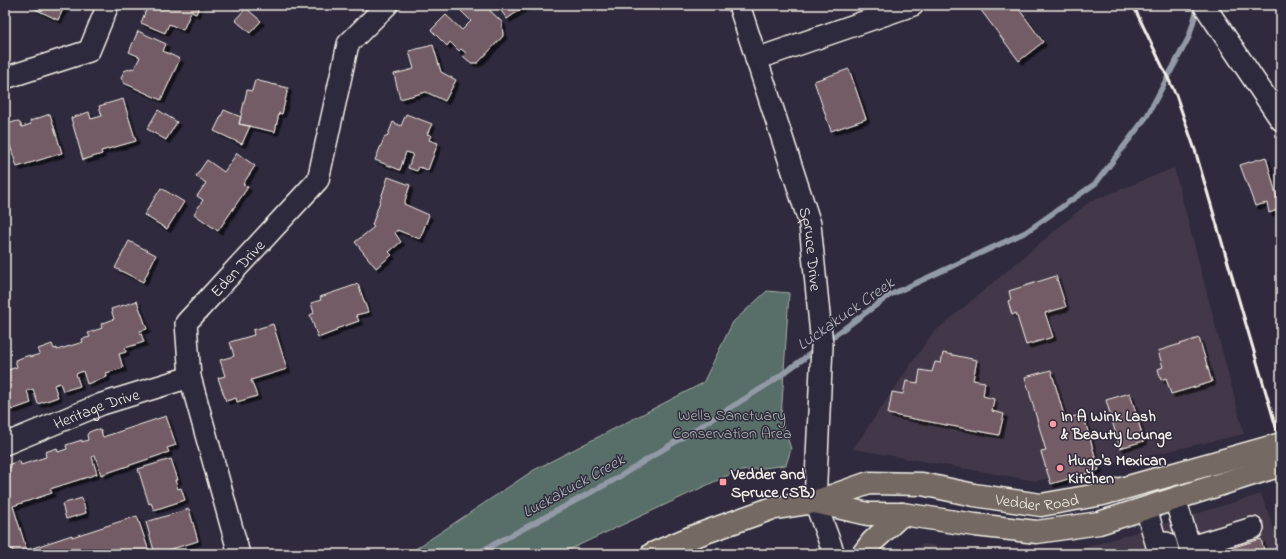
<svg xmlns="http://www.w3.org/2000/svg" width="1286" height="559" font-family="'Indie Flower',sans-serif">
<defs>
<filter id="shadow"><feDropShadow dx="3.5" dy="3.5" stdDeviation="0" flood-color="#0009"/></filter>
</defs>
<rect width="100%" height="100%" fill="#2f2a3d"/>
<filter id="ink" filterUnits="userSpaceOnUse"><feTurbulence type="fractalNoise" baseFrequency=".025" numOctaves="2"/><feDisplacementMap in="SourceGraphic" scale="8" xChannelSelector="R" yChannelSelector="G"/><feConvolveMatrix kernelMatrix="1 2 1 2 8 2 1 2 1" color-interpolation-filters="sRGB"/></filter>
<g filter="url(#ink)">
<!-- built -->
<path fill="#433949" d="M1174 168 1244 434 1036 481 853 449 931 335 1089 202Z
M1261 494 1281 548V554H1064Z
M924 544 994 554H904Z"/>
<!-- green -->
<path fill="#596e67" stroke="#a6b0a8" d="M767 291 789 293 781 418 791 449 786 465 735 472 560 554H408L534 470 703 383 733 322Z"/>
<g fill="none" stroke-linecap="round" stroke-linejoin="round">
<!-- stream -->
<path stroke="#939aa7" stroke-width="5.5" d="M827 341 890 295 1026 232 1096 183 1147 116 1189 37 1198 6
M476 554 614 480 770 383 817 349"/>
</g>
<!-- building -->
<path fill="#735b66" stroke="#f4f1e8" filter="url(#shadow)" d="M33 5H65L58 20 35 9 36 6Z
M148 5H200L196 14 191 12 183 30 169 24 165 33 141 23Z
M467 5H484L502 22 503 36 478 63H471L463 56 466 53 461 49 459 51 450 42 447 46 431 30 446 15 462 30 471 21 461 11Z
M497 5H527L507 19Z
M977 5H1016L1043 42 1019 61Z
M246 8 261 21 250 33 235 20Z
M138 31 166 44 163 51 180 59 161 100 124 83 121 78 124 71 132 68 134 69 140 57 129 52Z
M433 45 441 72 456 80 445 101 426 92 400 99 394 74 414 69 409 51Z
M849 69 866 119 831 131 814 81Z
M255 80 288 88 282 114 279 113 275 132 239 124 247 90 252 91Z
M123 99 136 141 101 151 102 154 83 160 71 118 89 112 91 119 102 116 99 106Z
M158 110 177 122 166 140 147 129Z
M224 110 241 117 239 124 250 126 242 144 214 131Z
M50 114 62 153 17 167 5 130 8 124 17 121 20 123 22 127 31 124 30 121Z
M406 114 432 124 427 134 431 135 429 140 438 143 428 170 419 167 417 171 408 168 413 154 406 152 400 170 375 160 385 136 387 137 393 122 401 126Z
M237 153 255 166 243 184 248 187 218 231 194 214 203 200 197 196 206 183 196 176 207 160 224 172Z
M1266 157 1280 209 1269 213 1267 203 1255 206 1240 165Z
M388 177 410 185 404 204 429 215 420 239 397 230 395 233 401 242 389 252 392 255 376 268 355 242 374 227 372 225Z
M161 188 184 202 167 229 144 215Z
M129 241 156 255 143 282 115 268Z
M1056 276 1066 307 1045 313 1053 337 1026 345 1016 313 1012 315 1008 301 1011 300 1009 291Z
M358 284 368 312 356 315 359 321 336 329V331L318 338 310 315 314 313 311 303 321 300 320 297Z
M137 301 147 329 140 331 144 342 125 348 126 352 119 354 123 368 106 373 107 377 87 384 83 371 76 374 80 386 63 391 60 383 54 385 58 397 38 404 33 389 27 391 31 403 11 410 9 401 5 402V365L7 364 8 370 17 367 15 360 30 355V357L40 354 38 349 52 344 54 349 57 348V350L83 342 82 339 90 337 88 333 102 328 101 324 114 319 111 309Z
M273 324 287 369 251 380 257 396 237 402 236 398 226 401 218 378 225 376 220 360 234 356 230 342 254 335 253 330Z
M1199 338 1212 382 1171 394 1166 378 1161 380 1158 369 1163 367 1158 351Z
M943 353 977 360 973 380 985 382 983 396 994 399 992 411 1004 414 999 435 888 414 892 392 903 394 906 381 918 383 920 370 932 372 935 362 941 363Z
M1051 370 1065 419 1083 414 1099 470 1051 484 1041 452 1046 451 1025 377Z
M1130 393 1144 441 1120 448 1106 400Z
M166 416 176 445 167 448 169 452 101 475 95 455 92 457 97 474 50 489 52 493 13 506 27 551 18 554H14L12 549 5 551V469L11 467 10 464 20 461 21 465 46 457 45 452 57 448 58 452 67 449 66 445 82 440V442L88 440 87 435 89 432 97 429 101 431 103 437Z
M171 459 178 480H175L178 489 181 488 185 500 154 510 151 503 149 504 138 469Z
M82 498 86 513 66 519 62 504Z
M189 509 198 541 155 554 146 522Z
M137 516 150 554H136L135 553 131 554H35L33 548 72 535V537Z
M1261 539 1265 554H1215L1214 553Z"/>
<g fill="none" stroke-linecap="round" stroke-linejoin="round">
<defs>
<g id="minor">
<path id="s1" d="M739 5 810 224 822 345 815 502 834 554"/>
<path d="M1204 5 1281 120"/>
<path d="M756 59 913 5"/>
<path d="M5 78 89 51 108 5"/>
<path id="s2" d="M5 444 102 404 190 377"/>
<path d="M1175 499 1192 554"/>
<path d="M1146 508 1157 546 1166 543 1169 554"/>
<path d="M1190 547 1253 528"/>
<path id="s3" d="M239 554 190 377 186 323 318 180 348 44 387 5"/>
</g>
<g id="major">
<path d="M815 502 868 514H902L975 525 1037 532 1099 523 1281 465"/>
<path id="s4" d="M652 554 692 537 770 509 815 502 869 483 922 484 974 495 1041 505 1103 494 1281 444"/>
<path d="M863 554 872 542 902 514"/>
</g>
</defs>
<!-- minor casing -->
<use href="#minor" stroke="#f4f1e8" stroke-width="24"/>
<!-- major casing -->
<use href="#major" stroke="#f4f1e8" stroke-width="25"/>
<!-- minor -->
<use href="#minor" stroke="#2f2a3d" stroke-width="21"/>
<!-- major -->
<use href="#major" stroke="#756964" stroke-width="22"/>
<!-- rail -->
<path stroke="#f4f1e8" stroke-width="3" d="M1133 5 1176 95 1195 150 1281 444"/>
</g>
</g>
<!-- markers -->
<g fill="#ff9aa2" stroke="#2f2a3d" stroke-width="1.5">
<circle cx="1053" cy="424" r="4"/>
<circle cx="1060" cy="468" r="4"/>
<rect x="719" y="478" width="8" height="8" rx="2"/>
</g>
<g text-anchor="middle" stroke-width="3" stroke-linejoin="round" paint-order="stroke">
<!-- street labels -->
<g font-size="16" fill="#f4f1e8" stroke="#2f2a3d">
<text dy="6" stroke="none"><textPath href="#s1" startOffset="255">Spruce Drive</textPath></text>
<text dy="6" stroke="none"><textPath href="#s3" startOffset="313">Eden Drive</textPath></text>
<text dy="6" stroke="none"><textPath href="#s2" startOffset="98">Heritage Drive</textPath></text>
<text dy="6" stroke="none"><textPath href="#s4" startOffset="399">Vedder Road</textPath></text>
</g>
<!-- park labels -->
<g font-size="16" fill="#aeb6ae" stroke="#2f2a3d">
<text x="732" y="420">Wells Sanctuary<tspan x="732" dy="18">Conservation Area</tspan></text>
</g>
<!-- poi labels -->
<g font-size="16" font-weight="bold" fill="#f4f1e8" stroke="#2f2a3d" text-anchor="start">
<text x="1061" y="421">In A Wink Lash<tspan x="1061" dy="18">&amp; Beauty Lounge</tspan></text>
<text x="1068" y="465">Hugo's Mexican<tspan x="1068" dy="18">Kitchen</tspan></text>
<text x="731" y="479">Vedder and<tspan x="731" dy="18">Spruce (SB)</tspan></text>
</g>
<!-- water labels -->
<g font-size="17" font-style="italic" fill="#b3b7bc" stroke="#2f2a3d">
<text transform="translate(845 313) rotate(-35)" y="6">Luckakuck Creek</text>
<text transform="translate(573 485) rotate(-29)" y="6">Luckakuck Creek</text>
</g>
</g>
<!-- margin -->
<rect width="1286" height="559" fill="none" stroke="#2f2a3d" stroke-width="20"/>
<rect x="10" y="10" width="1266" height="539" fill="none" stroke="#f4f1e8" stroke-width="1.5" filter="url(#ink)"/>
</svg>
